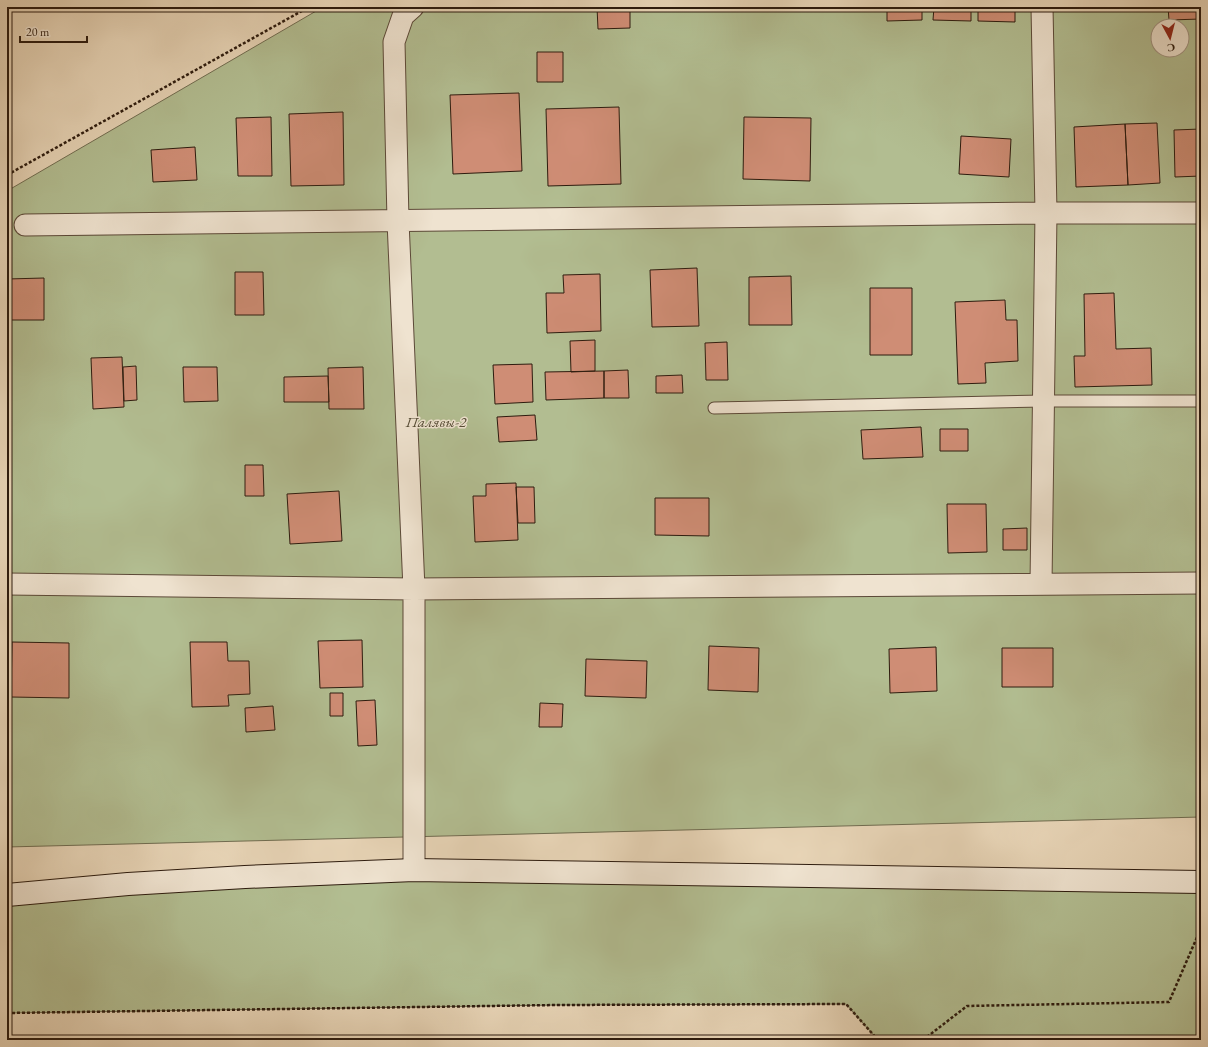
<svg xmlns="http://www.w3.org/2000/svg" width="1208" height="1047" font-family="'EB Garamond',serif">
<rect width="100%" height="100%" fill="#e7d4b6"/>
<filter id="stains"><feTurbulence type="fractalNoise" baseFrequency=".005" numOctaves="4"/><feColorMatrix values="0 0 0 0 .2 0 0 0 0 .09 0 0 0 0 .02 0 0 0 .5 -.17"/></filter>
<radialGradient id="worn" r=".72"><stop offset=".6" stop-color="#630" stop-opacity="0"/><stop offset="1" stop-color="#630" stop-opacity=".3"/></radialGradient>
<!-- green -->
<path fill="#b2bd91" stroke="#706c50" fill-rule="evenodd" d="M323 7H1201V817L7 847V191ZM1158 26H1182V50H1158Z
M245 877 1201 882V1040H878L846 1004 557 1005 7 1013V895Z"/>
<!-- building -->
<path fill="#cf8d75" stroke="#2d1b0e" d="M597 7H630V28L598 29Z
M887 7H922V20L887 21Z
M934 7H971V21L933 20Z
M978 7H1015V22L978 21Z
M1168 7H1201V19L1169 20Z
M537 52H563V82H537Z
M519 93 522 171 453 174 450 95Z
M619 107 621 184 548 186 546 109Z
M343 112 344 185 291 186 289 114Z
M271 117 272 176H238L236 118Z
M744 117 811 118 810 181 743 179Z
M1157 123 1160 183 1128 185 1125 124Z
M1125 124 1128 185 1076 187 1074 127Z
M1201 129V176L1175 177 1174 130Z
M961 136 1011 139 1009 177 959 174Z
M195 147 197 180 153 182 151 150Z
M697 268 699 326 652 327 650 270Z
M235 272H263L264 315H235Z
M600 274 601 331 547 333 546 293H564L563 275Z
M791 276 792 325H749V277Z
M44 278V320H7V279Z
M870 288H912V355H870Z
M1114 293 1116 349 1151 348 1152 385 1075 387 1074 356H1085L1084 294Z
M1005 300 1006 320H1017L1018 361 985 363 986 383 958 384 955 302Z
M595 340V371L571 372 570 341Z
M727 342 728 380H706L705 343Z
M122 357 124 407 93 409 91 358Z
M532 364 533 402 495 404 493 365Z
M136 366 137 400 124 401 123 367Z
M183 367H217L218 401 184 402Z
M363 367 364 409H329L328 368Z
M628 370 629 398H604V371Z
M604 371V398L546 400 545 372Z
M682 375 683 393H656V376Z
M328 376 329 402H284V377Z
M535 415 537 440 499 442 497 417Z
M921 427 923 457 863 459 861 430Z
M940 429H968V451H940Z
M245 465H263L264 496H245Z
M516 483 518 540 475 542 473 496H486V484Z
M516 487H534L535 523H518Z
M339 491 342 541 290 544 287 494Z
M655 498H709V536L655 535Z
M1197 498H1201V542H1198Z
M947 504H986L987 552 948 553Z
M1027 528V550H1003V529Z
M362 640 363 687 320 688 318 641Z
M12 642 69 643V698L11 697Z
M190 642H227L228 661H249L250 694 228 695 229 706 192 707Z
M709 646 759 648 758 692 708 690Z
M936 647 937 691 890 693 889 649Z
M1002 648H1053V687H1002Z
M586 659 647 661 646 698 585 696Z
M330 693H343V716H330Z
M375 700 377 745 358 746 356 701Z
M540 703 563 704 562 727H539Z
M273 706 275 730 246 732 245 708Z"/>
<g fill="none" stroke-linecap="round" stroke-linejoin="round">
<defs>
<path id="lane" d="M714 408 1044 401H1201"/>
<path id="street" d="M413 7 403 16 394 42 398 221 414 589V870
M25 225 1046 213H1201
M7 584 414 589 1201 583
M1041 584 1046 213 1042 7"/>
<path id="secondary" d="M7 895 128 884 245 877 414 870 1201 882"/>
</defs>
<!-- lane casing -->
<use href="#lane" stroke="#5c4938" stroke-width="13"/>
<!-- street casing -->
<use href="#street" stroke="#5c4938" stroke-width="23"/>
<!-- secondary casing -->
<use href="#secondary" stroke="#2d1b0e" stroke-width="24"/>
<!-- path -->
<path stroke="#2d1b0e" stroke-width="2.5" stroke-dasharray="3 2" stroke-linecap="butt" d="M7 175 309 7
M7 1013 557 1005 846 1004 878 1040
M923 1040 967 1006 1169 1002 1201 928"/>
<!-- lane -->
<use href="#lane" stroke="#efe3d0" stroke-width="11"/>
<!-- street -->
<use href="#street" stroke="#efe3d0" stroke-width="21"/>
<!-- secondary -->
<use href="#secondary" stroke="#efe3d0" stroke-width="22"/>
</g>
<g text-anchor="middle" stroke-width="3" stroke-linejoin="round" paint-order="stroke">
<!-- park labels -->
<g font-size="15" font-style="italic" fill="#554c35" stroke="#efe3d0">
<text x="436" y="427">Палявы-2</text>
</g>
</g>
<!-- margin -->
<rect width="1208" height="1047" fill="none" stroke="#e7d4b6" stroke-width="24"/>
<rect x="8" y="8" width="1192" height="1031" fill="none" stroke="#2d1b0e" stroke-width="2"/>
<rect x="12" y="12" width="1184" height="1023" fill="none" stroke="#2d1b0e"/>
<!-- north arrow -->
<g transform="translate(1170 38) rotate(173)"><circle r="19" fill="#efe3d0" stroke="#a19382"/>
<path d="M0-3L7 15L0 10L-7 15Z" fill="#8f2418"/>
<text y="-6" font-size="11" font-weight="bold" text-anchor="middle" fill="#2d1b0e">С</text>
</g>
<!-- scale -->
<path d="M20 36v6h67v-6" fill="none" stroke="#2d1b0e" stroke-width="2"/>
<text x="26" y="36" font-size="12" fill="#2d1b0e" stroke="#efe3d0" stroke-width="3" paint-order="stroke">20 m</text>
<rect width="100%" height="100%" filter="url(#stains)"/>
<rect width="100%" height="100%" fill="url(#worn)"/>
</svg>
